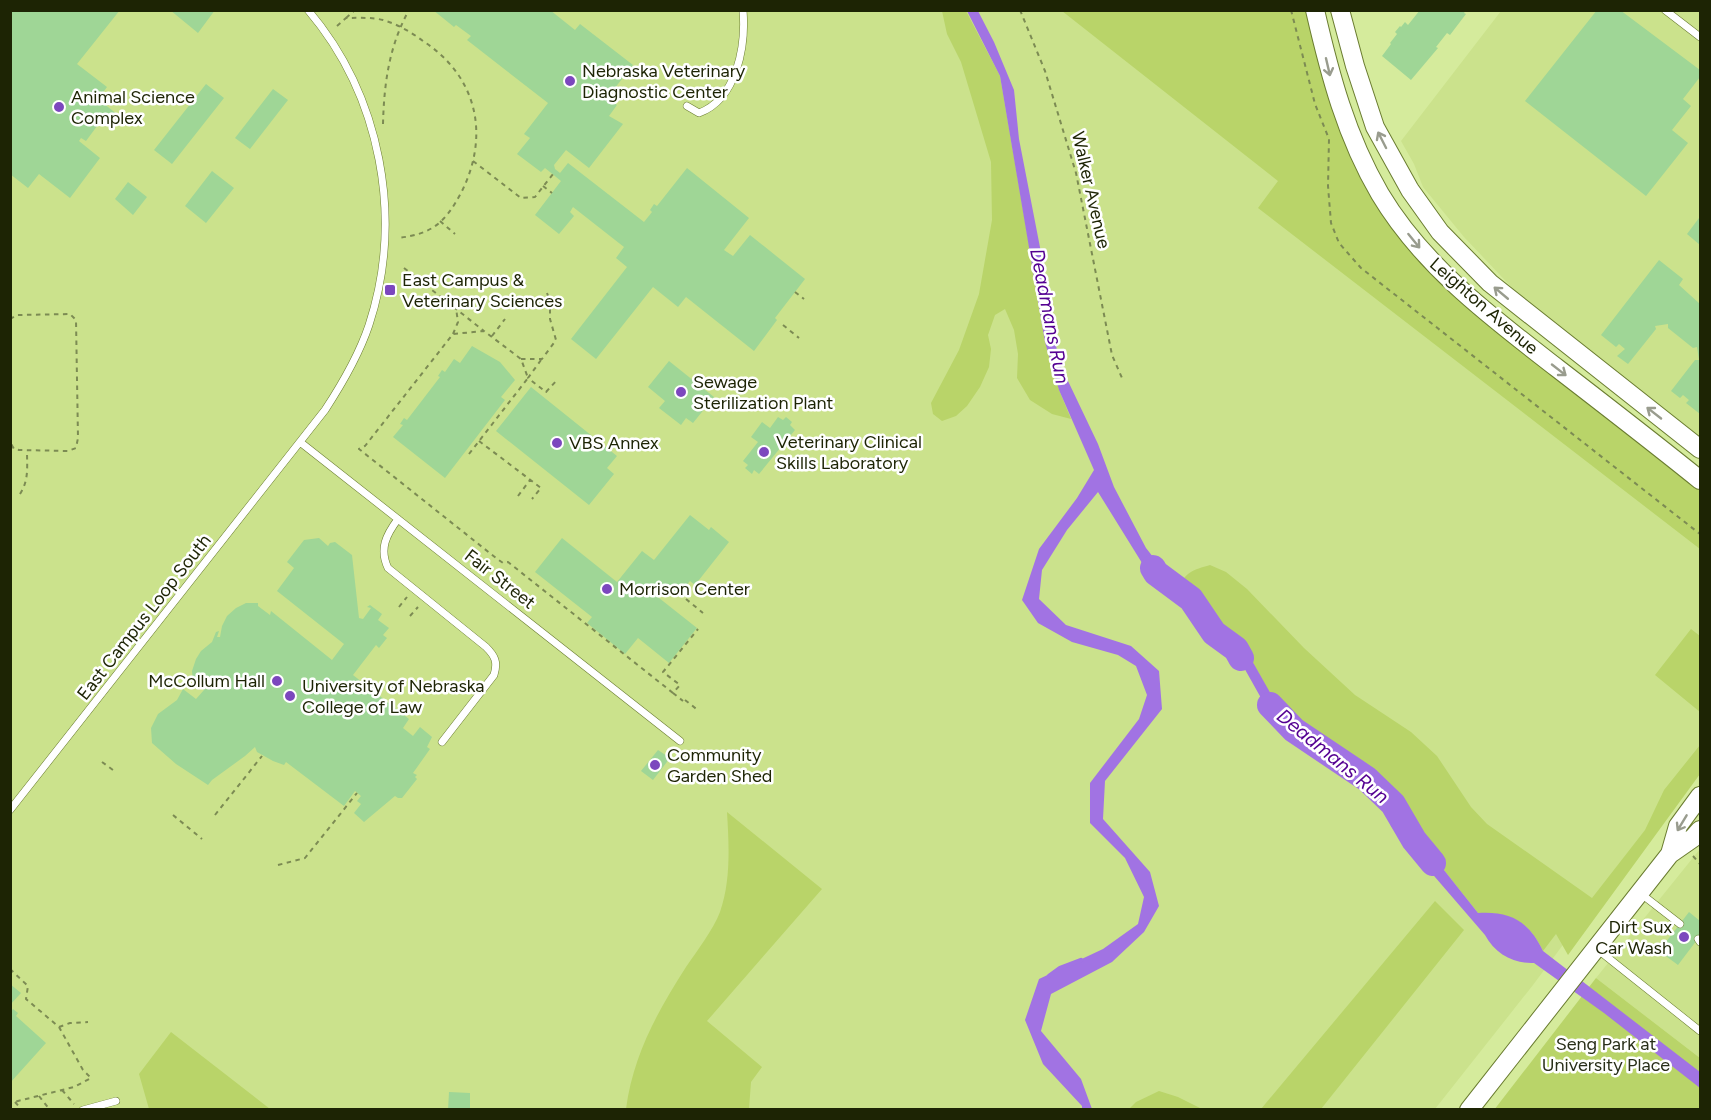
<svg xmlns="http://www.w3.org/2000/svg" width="1711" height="1120" font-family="Figtree,sans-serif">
<rect width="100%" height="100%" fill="#d5eb9c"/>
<!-- built -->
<path fill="#cbe28c" d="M10 11H1276L1308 123 1700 545V761L1533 985 1435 1109H11Z
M1501 11H1700V437L1518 294 1464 237 1423 187 1414 164 1401 141Z
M1700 849V1058L1596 978Z"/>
<!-- green -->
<path fill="#b9d469" d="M942 11H966L1000 76 1035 280 1059 390 1071 419 1052 414 1030 400 1017 378 1018 354 1014 330 1005 309 995 315 988 335 991 349 989 367 980 387 967 406 956 416 942 421 933 414 931 403 959 350 979 294 992 220 991 162 961 62 947 34Z
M1062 11H1306L1329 97 1365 180 1512 343 1700 491V549L1258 208 1278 181Z
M1210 565 1226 572 1247 589 1304 648 1355 695 1411 732 1437 756 1471 807 1487 824 1592 898 1645 830 1664 790 1700 745V774L1568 955 1556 934 1543 951C1529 921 1510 912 1478 913L1421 841 1403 830 1391 792 1280 712 1246 650 1178 589C1185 572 1193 570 1210 565Z
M1691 629 1700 636V712L1655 675Z
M727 812 822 889 707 1021 762 1067 751 1082 749 1109H626C633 1056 657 1012 686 967 697 951 713 930 720 912 731 881 729 845 727 812Z
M1435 901 1464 930 1321 1109H1261Z
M1596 978 1700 1058V1109L1494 1110Z
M171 1032 270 1109H149L139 1074Z
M1159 1091 1178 1097 1202 1109H1129L1136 1102Z"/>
<!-- water -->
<path fill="#a173e3" d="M967 11H978L994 42 1014 90 1019 139 1051 304 1058 360 1098 444 1114 487 1146 548 1179 590 1246 650 1281 712 1391 792 1403 830 1421 841 1478 913C1510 911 1529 921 1543 951L1700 1072V1088L1604 1013 1534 963C1514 964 1495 954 1485 935L1391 826 1385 800 1324 750 1270 714 1238 657 1182 600 1147 571 1098 492 1067 530 1042 570 1039 599 1066 625 1131 646 1159 671 1162 709 1105 781 1103 819 1150 872 1159 906 1144 932 1112 962 1051 994 1041 1031 1081 1079 1092 1109H1082V1106L1043 1064 1025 1020 1039 979 1103 949 1138 924 1144 897 1125 858 1090 823V783L1139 719 1147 695 1136 666 1118 655 1072 642 1038 623 1022 600 1039 549 1077 498 1094 470 1059 390 1045 342 1000 76Z"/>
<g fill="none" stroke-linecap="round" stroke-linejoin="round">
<!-- stream -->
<path stroke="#a173e3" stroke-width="4.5" d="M1049 976 1060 968 1081 960"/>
<!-- river -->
<path stroke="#a173e3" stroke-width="26" d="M1153 568 1156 573 1191 599 1214 633 1236 649 1241 658
M1270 705 1294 730 1367 779 1393 804 1414 840 1433 863"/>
</g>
<!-- building -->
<path fill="#9fd696" d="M10 10H120L77 64 107 87 98 99 118 115 111 123 103 118 86 141 81 138 79 141 100 158 70 198 39 174 28 188 10 174Z
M170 10H215L198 33Z
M433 10H550L575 30 580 24 633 65 607 98 617 105 609 116 623 124 589 168 566 150 554 165 555 169 560 173 568 163 644 222 652 212 650 210 654 204 657 206 687 168 749 218 724 250 733 256 750 235 805 279 775 318 777 320 754 351 686 297 678 307 653 287 596 359 571 339 627 267 616 258 624 247 573 207 570 212 574 216 559 234 535 215 561 181 545 168 541 172 517 154 530 138 524 134 548 103 467 40 471 36 456 25 454 27Z
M1420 10H1466L1464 13 1466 14 1450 35 1447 33 1436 47 1438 48 1411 80 1382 56 1391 44 1390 43 1397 34 1395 32 1400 26 1401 27 1405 22 1408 25Z
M1597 10H1620L1700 70V77L1683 99 1691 106 1672 130 1688 143 1646 196 1525 101Z
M206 84 224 98 172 164 154 150Z
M273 89 288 100 250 149 235 138Z
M212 171 234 188 206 223 185 206Z
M128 182 147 197 133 215 115 199Z
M1699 218 1700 219V245L1687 234Z
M1659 260 1683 279 1679 285 1700 304V414L1686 403 1689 400 1683 395 1680 398 1671 391 1695 360H1699L1697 347 1693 348 1668 328V324L1655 326 1656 329 1628 364 1617 356 1625 349 1619 344 1616 347 1601 335Z
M472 346 500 362 515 380 501 397 505 400 445 478 393 437 403 425 400 424 404 418 407 420 440 377 438 376 442 370 445 372 454 359 460 363Z
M669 361 714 397 693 423 686 418 681 425 659 408 665 401 648 387Z
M531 387 617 456 607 468 614 474 589 505 496 431Z
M778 417 783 420 786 417 792 422 790 425 795 430 759 474 754 470 752 474 745 468 748 465 743 461 758 442 751 437 762 422 770 428Z
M690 515 709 530 711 527 729 542 695 585 690 581 677 597 661 585 654 594 697 628 669 663 638 638 625 654 587 623 592 617 535 572 562 538 617 582 642 551 654 560Z
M319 538 328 546 330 543 335 542 352 555 359 618 363 619 371 608 367 607 370 605 382 614 378 620 389 628 383 635 387 638 379 648 376 645 353 675 409 719 403 728 413 736 420 727 432 737 427 747 430 749 413 773 417 775 415 777 417 779 402 798H398L395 796 364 822 354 813 361 804 357 801 361 796 355 791 344 806 286 762 284 765 273 761 257 752 255 747 245 756 212 780 208 785 176 764 152 743 151 728 158 714 177 700 183 689 196 699 204 690 193 683 192 671 196 659 201 651 212 642 216 632 219 631 217 637H220L222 626 227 616 236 608 246 603H258V606L270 615 271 611 332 660 344 644 277 591 294 568 287 562 304 540Z
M658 750 670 758 653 780 641 771Z
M1689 912 1700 921V936L1678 965 1659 951Z
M10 984 21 993 10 1005Z
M13 1009 18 1013 16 1016 46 1043 10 1083V1013Z
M449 1092 470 1093V1110H448Z"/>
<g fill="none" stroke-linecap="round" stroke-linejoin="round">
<defs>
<path id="service" d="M1665 10 1700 37
M687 106 699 113C737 99 746 46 743 10
M300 442 680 741
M398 519C386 535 379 549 388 568L486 647C495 656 498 662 494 675L442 742
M10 810 325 410C342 384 359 355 369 325 404 218 381 96 308 10
M1640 893 1680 924
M1698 939 1700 942
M1597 949 1700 1031
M83 1110 116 1101"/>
<path id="secondary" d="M1315 10C1330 75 1346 136 1380 194 1423 266 1491 317 1557 368 1605 405 1653 442 1700 480
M1340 10 1355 66 1375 127 1410 190 1440 232 1490 283 1700 449
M1670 854 1678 826 1700 796
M1469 1110 1670 854 1693 838 1700 830"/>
</defs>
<!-- service casing -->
<use href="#service" stroke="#6a7c30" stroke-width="8"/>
<!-- secondary casing -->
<use href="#secondary" stroke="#6a7c30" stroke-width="20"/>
<!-- path -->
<path stroke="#7c8b53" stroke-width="2" stroke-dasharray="4.5 4.5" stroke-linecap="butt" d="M1020 10 1045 71 1076 173 1112 355 1122 378
M1291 10 1315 104 1329 139 1328 186 1331 223 1339 243 1361 268 1700 534
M346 18 355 10
M337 26 346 18C358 18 371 17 383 20 397 24 411 32 423 41 478 77 490 136 461 193 445 223 432 234 398 238
M383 124C384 84 389 46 409 10
M473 161 521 198 535 197 553 174
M543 186 552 193
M440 221 455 234
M404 268 484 331
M795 292 804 299
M10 319 17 315 70 314 76 320 78 438 76 448 68 451 19 450 14 449 10 442
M783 325 799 338
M453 334 458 322 456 308
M492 336 505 319
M521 359H542L556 340 550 319V301L547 293
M541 360 528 378 546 392 557 380
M479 441 541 488 532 499
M469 454 528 378 521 359 484 331 453 334 365 446 359 449 496 558 503 563 508 562 673 693 680 685 663 672 698 629
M20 494C29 480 27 467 27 451
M518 496 530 480
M686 599 703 613
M399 607 407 597
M410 616 418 607
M673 693 683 701
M685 700 699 711
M102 762 113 770
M173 815 202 839
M215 815 262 756
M1693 856 1700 864
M278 865 305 858 357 793
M10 969 28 986 26 999 59 1027 83 1070 91 1078 74 1087 10 1103
M59 1027 70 1023 88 1022
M62 1090 74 1104
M39 1096 50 1110
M15 1102 22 1110"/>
<!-- service -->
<use href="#service" stroke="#fff" stroke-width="7"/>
<!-- secondary -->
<use href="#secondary" stroke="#fff" stroke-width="18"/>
</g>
<!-- one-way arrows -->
<defs><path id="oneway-shaft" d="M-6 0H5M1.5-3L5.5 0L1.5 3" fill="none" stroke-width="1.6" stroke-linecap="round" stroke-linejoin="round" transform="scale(1.5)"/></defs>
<g stroke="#999c8e">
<use href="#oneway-shaft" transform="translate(1328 67) rotate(77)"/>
<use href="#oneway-shaft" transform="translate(1382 140) rotate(-117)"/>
<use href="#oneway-shaft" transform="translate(1414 241) rotate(51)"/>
<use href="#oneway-shaft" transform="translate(1501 293) rotate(-140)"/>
<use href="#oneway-shaft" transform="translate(1559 370) rotate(38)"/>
<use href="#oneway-shaft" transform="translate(1654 413) rotate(-142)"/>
<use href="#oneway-shaft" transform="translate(1682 823) rotate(121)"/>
</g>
<!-- markers -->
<g fill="#7c47be" stroke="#fff" stroke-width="2">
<circle cx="570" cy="81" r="6"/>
<circle cx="59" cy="107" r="6"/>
<rect x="384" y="284" width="12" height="12" rx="3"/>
<circle cx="681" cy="392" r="6"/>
<circle cx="557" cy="443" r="6"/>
<circle cx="764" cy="452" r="6"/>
<circle cx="607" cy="589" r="6"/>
<circle cx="277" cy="681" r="6"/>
<circle cx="290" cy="696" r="6"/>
<circle cx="655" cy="765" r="6"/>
<circle cx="1684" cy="937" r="6"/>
</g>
<g text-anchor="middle" stroke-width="5" stroke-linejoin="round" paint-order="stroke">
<!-- poi labels -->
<g font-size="18" fill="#1d2404" stroke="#fff" text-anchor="start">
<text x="582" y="77">Nebraska Veterinary<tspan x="582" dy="21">Diagnostic Center</tspan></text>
<text x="71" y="103">Animal Science<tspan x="71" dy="21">Complex</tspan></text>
<text x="402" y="286">East Campus &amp;<tspan x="402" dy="21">Veterinary Sciences</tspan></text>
<text x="693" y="388">Sewage<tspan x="693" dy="21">Sterilization Plant</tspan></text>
<text x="776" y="448">Veterinary Clinical<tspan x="776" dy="21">Skills Laboratory</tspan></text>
<text x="569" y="449">VBS Annex</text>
<text x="619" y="595">Morrison Center</text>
<text x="265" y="687" text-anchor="end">McCollum Hall</text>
<text x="302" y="692">University of Nebraska<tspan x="302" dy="21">College of Law</tspan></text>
<text x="667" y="761">Community<tspan x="667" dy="21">Garden Shed</tspan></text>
<text x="1672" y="933" text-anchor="end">Dirt Sux<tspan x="1672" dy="21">Car Wash</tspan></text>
</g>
<!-- street labels -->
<g font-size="18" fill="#1d2404" stroke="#fff">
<text transform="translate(1091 190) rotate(77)" y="6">Walker Avenue</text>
<text transform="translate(1484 306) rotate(41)" y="6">Leighton Avenue</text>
<text transform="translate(500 579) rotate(38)" y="6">Fair Street</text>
<text transform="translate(144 617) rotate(-52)" y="6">East Campus Loop South</text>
</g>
<!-- park labels -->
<g font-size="18" fill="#292f19" stroke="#fff">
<text x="1606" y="1050">Seng Park at<tspan x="1606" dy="21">University Place</tspan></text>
</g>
<!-- water labels -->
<g font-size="20" font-style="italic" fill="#540092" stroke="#fff">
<text transform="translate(1050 316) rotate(79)" y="7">Deadmans Run</text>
<text transform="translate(1333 756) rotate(39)" y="7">Deadmans Run</text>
</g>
</g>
<!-- border -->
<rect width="1711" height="1120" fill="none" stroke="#1d2404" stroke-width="24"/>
</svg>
